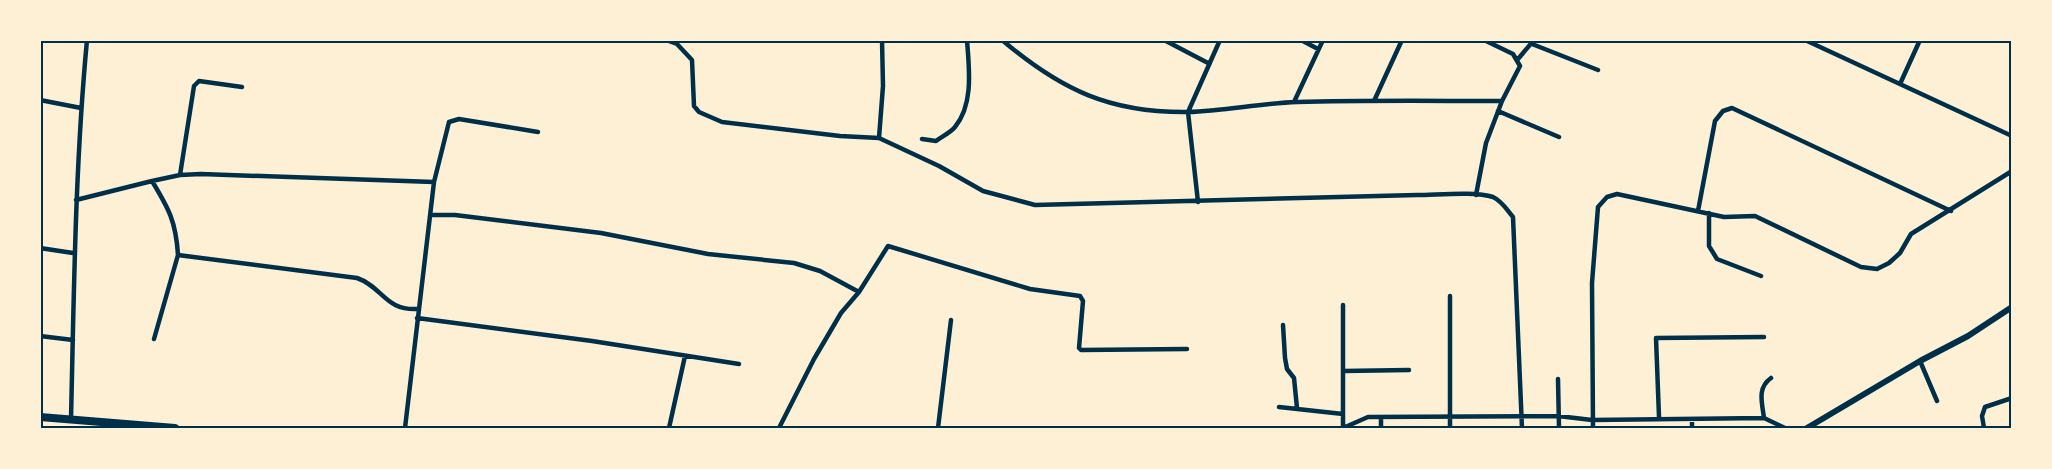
<svg xmlns="http://www.w3.org/2000/svg" width="2052" height="469" font-family="Ubuntu,sans-serif">
<rect width="100%" height="100%" fill="#fdf0d5"/>
<g fill="none" stroke-linecap="round" stroke-linejoin="round">
<!-- minor -->
<path stroke="#003049" stroke-width="4.5" d="M666 40 677 44 692 60 694 106 699 112 722 122 840 136 879 138
M882 40 883 86 879 138 939 166 983 191 1035 205 1417 195C1437 195 1475 191 1493 197 1502 201 1507 210 1513 217L1522 428
M1002 40C1061 90 1110 113 1188 112 1225 111 1261 103 1297 102 1365 100 1434 101 1502 101
M1164 40 1208 63
M1301 40 1318 49
M1805 40 2012 136
M1532 44 1598 70
M1518 59 1534 40
M1900 84 1920 40
M40 100 81 108
M1374 101 1402 40
M1294 102 1323 40
M1498 111 1559 137
M922 139 936 141C941 137 950 133 955 127 974 104 969 68 967 40
M180 175 194 86 199 81 242 87
M1476 195 1486 143 1502 101 1520 66 1513 54 1484 40
M76 200 152 181
M1198 202 1188 112 1220 40
M1698 211 1715 121 1723 111 1732 108 1951 211
M1709 213V246L1717 259 1761 276
M430 215H455L601 233 708 254 794 263 820 271 859 292
M40 248 73 253
M1343 305V428
M418 309C385 311 383 287 357 278L178 255C176 222 169 209 152 181L180 175 201 174 434 182
M417 318 592 341 739 364
M1283 325 1285 358 1287 369 1294 378 1297 408
M40 336 73 340
M154 339 178 255
M1920 361 1937 401
M1343 371 1409 370
M1558 379 1559 428
M1279 407 1343 414
M1659 417 1656 338 1764 337
M1764 418C1762 402 1757 388 1771 378
M71 419C74 293 75 167 87 40
M405 428 434 182 449 122 459 119 538 132
M669 428 685 356
M779 428 814 359 841 313 859 292 888 246 1030 289 1080 296 1083 301 1079 348 1081 350 1187 349
M938 428 951 320
M1343 428 1368 417 1558 416 1592 420 1764 418 1785 428
M1381 428V417
M1450 428V296
M1593 428 1592 283 1598 207 1607 197 1617 194 1724 217 1755 216 1861 267 1877 269 1889 263 1900 253 1911 234 2012 171
M1692 428V419
M1984 428 1982 416 1985 407 2012 398"/>
<!-- tertiary -->
<path stroke="#003049" stroke-width="6" d="M1807 428 1920 361 1968 336 2012 307"/>
<!-- primary -->
<path stroke="#003049" stroke-width="8" d="M40 417 175 428"/>
</g>
<!-- border -->
<rect width="2052" height="469" fill="none" stroke="#fdf0d5" stroke-width="84"/>
<rect x="42" y="42" width="1968" height="385" fill="none" stroke="#003049" stroke-width="2"/>
</svg>
